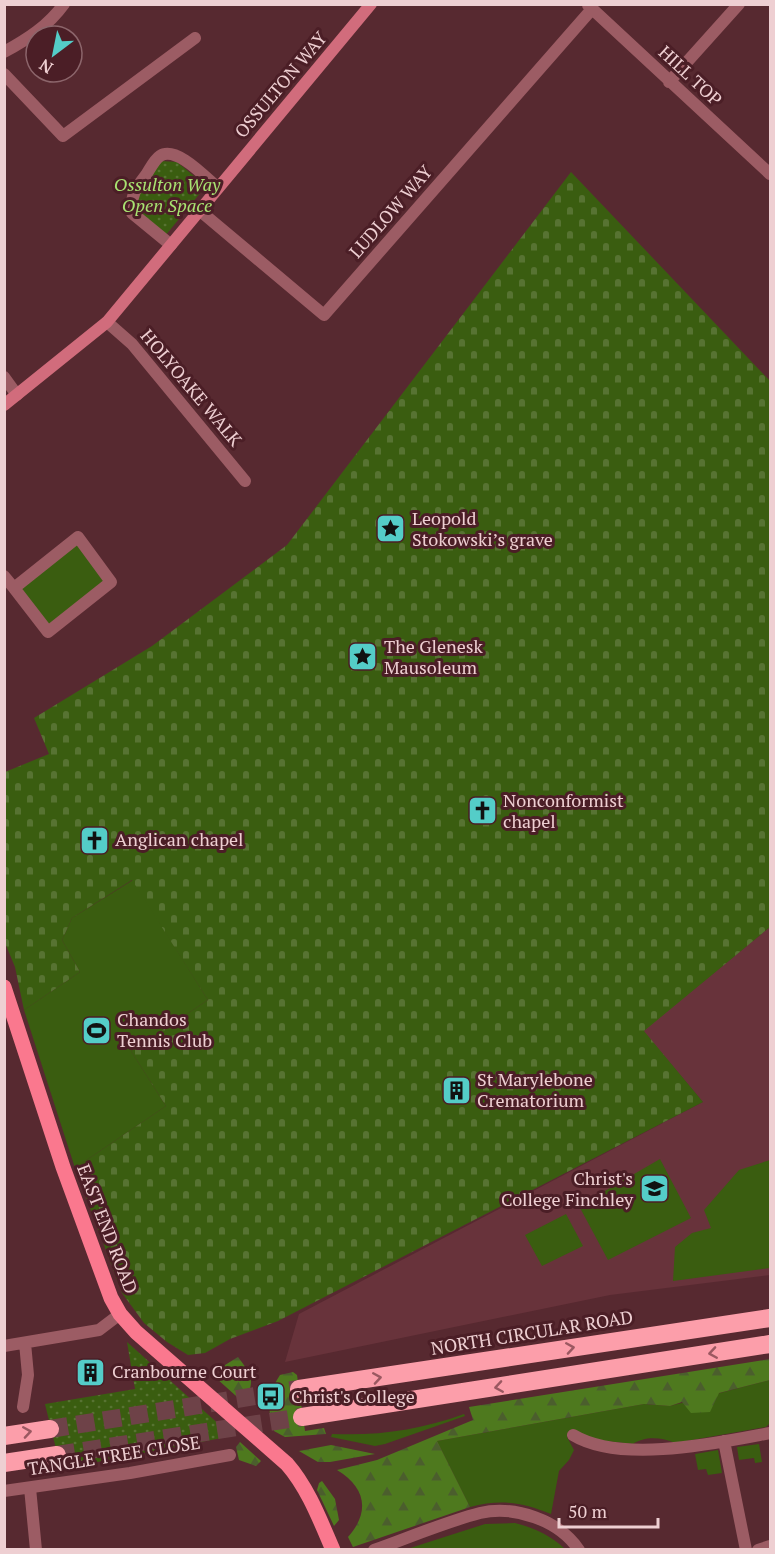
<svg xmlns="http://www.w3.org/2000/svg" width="775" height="1554" font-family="'PT Serif',serif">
<defs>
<pattern id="forest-firs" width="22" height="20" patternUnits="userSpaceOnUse" patternTransform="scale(1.5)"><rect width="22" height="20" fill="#4e791e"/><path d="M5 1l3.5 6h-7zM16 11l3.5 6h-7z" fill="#4b5e2d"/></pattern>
<pattern id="cemetery-stones" width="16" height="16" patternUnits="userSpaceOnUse" patternTransform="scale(1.5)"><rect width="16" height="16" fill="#3a5d10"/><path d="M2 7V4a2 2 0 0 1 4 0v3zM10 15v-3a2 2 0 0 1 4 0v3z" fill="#577332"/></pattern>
<pattern id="park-dots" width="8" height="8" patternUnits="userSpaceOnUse" patternTransform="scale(1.5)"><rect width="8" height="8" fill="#3a5d10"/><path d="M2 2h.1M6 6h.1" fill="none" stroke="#577332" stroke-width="1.8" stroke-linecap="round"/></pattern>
</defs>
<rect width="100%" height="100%" fill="#572930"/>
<!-- built -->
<path fill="#68333b" d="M770 927V1275L610 1295 285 1362 299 1314 703 1102 643 1031Z"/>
<!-- grass -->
<path fill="#3a5d10" d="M78 537 111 582 48 632 14 588Z
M133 880 208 1000 131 1051 166 1106 75 1168 24 1010 80 972 62 940 72 918Z
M660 1159 691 1218 608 1260 579 1206Z
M770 1160V1268L673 1281 675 1247 692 1233 711 1228 704 1210 739 1170Z
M566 1214 583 1246 542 1266 525 1235Z
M770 1380V1423L766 1427 675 1443C662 1437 644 1436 633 1444L588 1439 572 1429 567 1437 574 1450 569 1460 559 1471 551 1514C521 1502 501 1499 470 1507L437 1441 644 1404 670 1406Z
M464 1414 465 1416 385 1444 375 1446 331 1437 332 1434C378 1436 420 1430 464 1414Z
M759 1444 762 1462 755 1463 754 1458 739 1460 737 1447Z
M718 1450 722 1473 708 1475 706 1469 698 1470 695 1454Z
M515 1523C535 1528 550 1535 565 1549H407L485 1524Z"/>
<!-- forest -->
<path fill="url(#forest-firs)" d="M238 1357C254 1378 254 1379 245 1404L216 1378 225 1365Z
M770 1359V1380L719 1393 710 1412 691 1413 682 1402 670 1406 644 1404 437 1441 470 1507 353 1547 348 1537C371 1511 365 1487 337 1470L377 1460 473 1420 469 1407Z
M293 1372 297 1375 305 1431 324 1428 326 1434 285 1437 274 1431C267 1408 267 1395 280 1375Z
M240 1442 261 1461 256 1466 239 1460 236 1447Z
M331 1445 375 1454 330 1462H318L299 1451Z
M322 1481 335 1499 339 1520 334 1526 317 1490 319 1483Z"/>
<!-- cemetery -->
<path fill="url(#cemetery-stones)" d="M571 172 770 381V927L644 1031 703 1102 278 1321 230 1339 205 1353 188 1355 167 1342 144 1323 122 1293 75 1168 166 1106 131 1051 208 1000 132 880 72 918 62 940 80 972 24 1010 15 967 5 943V772L49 754 34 718 152 646 287 545Z"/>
<!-- park -->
<path fill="url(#park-dots)" d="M161 161 177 162 206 186 165 236 136 212V199Z
M127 1342 232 1436 61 1469 45 1404 135 1389Z"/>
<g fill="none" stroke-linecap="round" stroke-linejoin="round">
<!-- highway-tunnel -->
<path stroke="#6e4248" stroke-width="18" stroke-dasharray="18 9" stroke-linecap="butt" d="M50 1429 299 1389
M57 1455 302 1417"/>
<!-- street -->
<path stroke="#9c5c64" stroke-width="12" d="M588 5 770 174
M4 52C28 39 48 26 64 4
M4 74 63 136 195 38
M669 82 739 4
M199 210 324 315 592 9
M171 245 132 213C130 196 136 188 146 175 150 169 154 160 160 156 176 145 206 178 218 188
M107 322 132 344 245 481
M4 377 17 395
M78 537 111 582 48 632 14 588Z
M4 576 14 588
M4 1346 99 1330 120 1314
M23 1407 28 1375 25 1343
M573 1435C621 1464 717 1443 770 1433
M724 1441 746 1550
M30 1488 36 1550
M4 1491 130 1473 230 1455
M374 1550C408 1538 445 1522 480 1513 514 1505 559 1520 579 1550
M758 1550 770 1546"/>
<!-- secondary -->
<path stroke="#d16c7c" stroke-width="12" d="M4 405 107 322 371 4"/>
<!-- primary -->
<path stroke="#fa788e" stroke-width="15" d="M4 987 63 1167 111 1298 120 1314 136 1332 287 1464C308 1488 320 1520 333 1550"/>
<!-- highway -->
<path stroke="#fc9eaa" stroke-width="18" d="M299 1389 770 1318
M302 1417 770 1344
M4 1436 50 1429
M4 1463 57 1455"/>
</g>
<!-- one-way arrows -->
<defs><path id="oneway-chevron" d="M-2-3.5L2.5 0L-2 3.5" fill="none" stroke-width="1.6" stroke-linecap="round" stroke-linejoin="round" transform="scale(1.5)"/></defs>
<g stroke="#9b5861">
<use href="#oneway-chevron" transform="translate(570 1348) rotate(-9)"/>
<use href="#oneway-chevron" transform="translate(713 1353) rotate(171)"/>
<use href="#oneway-chevron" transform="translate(377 1378) rotate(-9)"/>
<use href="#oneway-chevron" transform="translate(499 1387) rotate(171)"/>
<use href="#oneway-chevron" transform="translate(27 1432) rotate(-9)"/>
</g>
<!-- icons -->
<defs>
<symbol id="sight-square" viewBox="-11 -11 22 22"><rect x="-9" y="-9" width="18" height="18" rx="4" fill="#54cdc8" stroke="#4b1e26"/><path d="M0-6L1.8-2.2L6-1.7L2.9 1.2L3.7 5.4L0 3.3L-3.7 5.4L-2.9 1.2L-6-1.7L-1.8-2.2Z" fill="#111"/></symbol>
<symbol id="church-square" viewBox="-11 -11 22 22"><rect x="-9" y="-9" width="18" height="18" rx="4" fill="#54cdc8" stroke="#4b1e26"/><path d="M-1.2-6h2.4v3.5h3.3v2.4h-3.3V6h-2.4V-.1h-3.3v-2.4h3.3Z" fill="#111"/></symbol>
<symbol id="stadium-square" viewBox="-11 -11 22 22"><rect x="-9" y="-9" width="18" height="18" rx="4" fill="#54cdc8" stroke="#4b1e26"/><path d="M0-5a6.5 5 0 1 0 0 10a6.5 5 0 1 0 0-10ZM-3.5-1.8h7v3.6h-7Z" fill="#111"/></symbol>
<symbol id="building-square" viewBox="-11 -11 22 22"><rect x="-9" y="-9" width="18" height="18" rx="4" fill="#54cdc8" stroke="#4b1e26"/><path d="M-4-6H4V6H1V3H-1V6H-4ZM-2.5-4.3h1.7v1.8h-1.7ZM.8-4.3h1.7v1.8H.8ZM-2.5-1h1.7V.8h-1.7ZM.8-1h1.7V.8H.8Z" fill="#111"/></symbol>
<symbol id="school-square" viewBox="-11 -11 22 22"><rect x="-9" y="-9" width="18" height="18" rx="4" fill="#54cdc8" stroke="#4b1e26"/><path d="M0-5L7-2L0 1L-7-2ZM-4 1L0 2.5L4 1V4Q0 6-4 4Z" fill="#111"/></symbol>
<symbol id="bus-square" viewBox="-11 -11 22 22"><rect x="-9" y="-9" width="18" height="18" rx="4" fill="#54cdc8" stroke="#4b1e26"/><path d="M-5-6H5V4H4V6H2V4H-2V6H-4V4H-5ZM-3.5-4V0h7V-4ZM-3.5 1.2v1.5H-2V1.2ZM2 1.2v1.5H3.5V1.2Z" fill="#111"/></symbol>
</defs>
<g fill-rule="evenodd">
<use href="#sight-square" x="374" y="512" width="33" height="33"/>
<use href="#sight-square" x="346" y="640" width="33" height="33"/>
<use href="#church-square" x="466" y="794" width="33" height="33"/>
<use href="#church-square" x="78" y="824" width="33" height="33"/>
<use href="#stadium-square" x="80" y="1014" width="33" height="33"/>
<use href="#building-square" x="440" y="1074" width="33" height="33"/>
<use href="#school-square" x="638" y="1172" width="33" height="33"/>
<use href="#building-square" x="74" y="1356" width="33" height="33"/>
<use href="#bus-square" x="254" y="1380" width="33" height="33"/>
</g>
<g text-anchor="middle" stroke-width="6" stroke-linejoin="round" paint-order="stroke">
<!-- street labels -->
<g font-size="18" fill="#eecfd2" stroke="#4b1e26">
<text transform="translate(690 76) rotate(43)" y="6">HILL TOP</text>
<text transform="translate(281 85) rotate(-50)" y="6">OSSULTON WAY</text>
<text transform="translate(391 212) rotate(-49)" y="6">LUDLOW WAY</text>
<text transform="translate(191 388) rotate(50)" y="6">HOLYOAKE WALK</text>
<text transform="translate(107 1229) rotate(69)" y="6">EAST END ROAD</text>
<text transform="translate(532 1333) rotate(-9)" y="6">NORTH CIRCULAR ROAD</text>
<text transform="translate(114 1456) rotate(-9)" y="6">TANGLE TREE CLOSE</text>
</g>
<!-- park labels -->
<g font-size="18" font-style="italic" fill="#a8e371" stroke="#4b1e26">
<text x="167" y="191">Ossulton Way<tspan x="167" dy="21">Open Space</tspan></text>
</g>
<!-- poi labels -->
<g font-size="18" fill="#eecfd2" stroke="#4b1e26" text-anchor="start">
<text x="412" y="525">Leopold<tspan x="412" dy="21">Stokowski’s grave</tspan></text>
<text x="384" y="653">The Glenesk<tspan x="384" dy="21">Mausoleum</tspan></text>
<text x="503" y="807">Nonconformist<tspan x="503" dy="21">chapel</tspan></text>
<text x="115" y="846">Anglican chapel</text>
<text x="117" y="1026">Chandos<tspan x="117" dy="21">Tennis Club</tspan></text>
<text x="477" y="1086">St Marylebone<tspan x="477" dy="21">Crematorium</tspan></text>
<text x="633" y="1185" text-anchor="end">Christ's<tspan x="633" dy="21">College Finchley</tspan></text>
<text x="112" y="1378">Cranbourne Court</text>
<text x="291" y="1403">Christ's College</text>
</g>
</g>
<!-- border -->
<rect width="775" height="1554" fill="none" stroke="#eecfd2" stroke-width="12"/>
<!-- north arrow -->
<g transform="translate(54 54) rotate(212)"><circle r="28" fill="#4b1e26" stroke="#8c656b" stroke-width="1.5"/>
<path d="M0-4.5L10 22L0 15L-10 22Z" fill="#54cdc8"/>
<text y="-9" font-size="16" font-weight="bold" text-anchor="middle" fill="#eecfd2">N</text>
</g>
<!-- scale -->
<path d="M559 1518v9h99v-9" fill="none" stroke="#eecfd2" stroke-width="3"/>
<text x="568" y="1518" font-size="18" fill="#eecfd2" stroke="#4b1e26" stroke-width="4.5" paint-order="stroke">50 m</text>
</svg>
